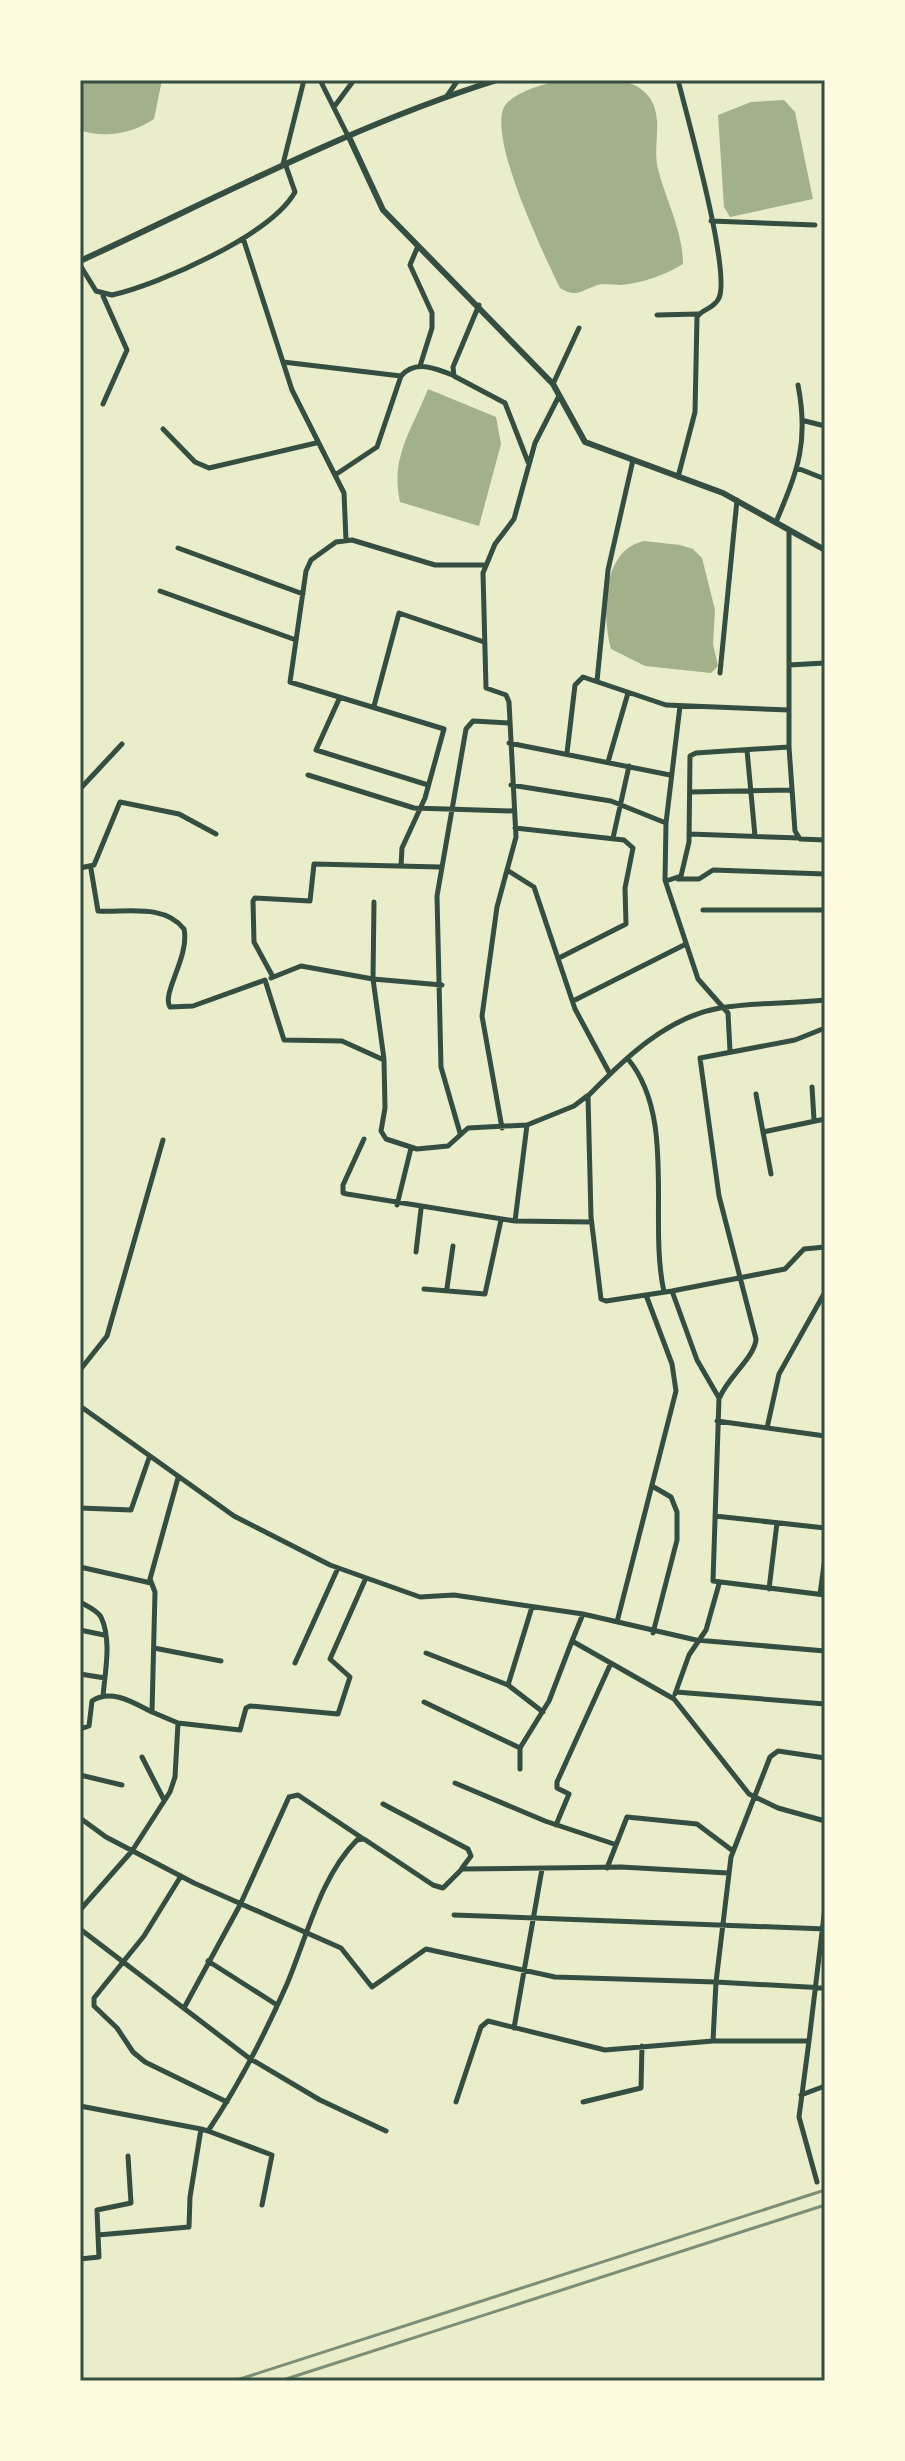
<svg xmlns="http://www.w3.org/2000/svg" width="905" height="2461" font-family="'Asap Condensed',sans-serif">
<rect width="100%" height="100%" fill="#e9edc9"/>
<!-- water -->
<path fill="#a3b18a" d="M80 80H162L154 119C134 133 104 139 80 130Z
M558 80C595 78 653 70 657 120 658 137 654 153 658 169 666 201 683 231 683 264 665 275 642 283 621 285 613 285 602 283 595 286 580 291 576 298 560 288 546 259 482 128 507 103 520 90 541 86 558 80Z
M784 100 795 112 813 199 730 217 724 207 718 115 751 102Z
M428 389 496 417 501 444 479 526 400 502C390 457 412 430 428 389Z
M644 541 680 545 693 549 702 558 715 610 713 644 718 666 711 673 645 666 611 649C602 615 601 550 644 541Z"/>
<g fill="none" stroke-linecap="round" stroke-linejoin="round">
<!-- minor -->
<path stroke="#344e41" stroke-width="5" d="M320 80 348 136
M678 80C687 116 731 271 719 298 714 309 702 309 697 317L695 412 678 477
M447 96 458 80
M334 107 354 80
M283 164 304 80
M711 221 815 225
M244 241 292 390 344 493 346 540
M418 246 410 265 432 313V328L420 366
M80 265 96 291 112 295C160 284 271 235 295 192L286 166
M103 296 127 350 103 404
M479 305 453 367 454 376 505 403 528 462
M657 315 698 314
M283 362 401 376
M553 384 579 328
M805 421 825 426
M163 429 195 462 209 468 316 443
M797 468 825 479
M335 475 377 447 401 376C416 359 435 369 453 375
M776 522C798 470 809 442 798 385
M789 530V747L795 831 800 839 825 840
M178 548 303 594
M160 591 296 640
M789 665 825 663
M720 673 737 500
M597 681 608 570 633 460
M340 697 316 750 428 785
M374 706 399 613 484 642
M680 706 666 823 665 880 698 979 728 1013 730 1051
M509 743 670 775
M747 750 755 836
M567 753 575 685 583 677 666 705 789 710
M608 762 628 693
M308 775 414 808 514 811
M511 785 611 801 666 823
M80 789 122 744
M690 792 792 790
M515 828 624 840 633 848 625 888 626 924 559 958
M690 834 799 838
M613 838 629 766
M401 866 402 848 425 798 444 729 290 682 306 571 311 560 336 542 352 540 435 565H486
M80 868 94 865 120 802 179 814 216 834
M91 869 98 911C124 913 164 903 184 929 190 956 161 994 170 1007L193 1006 265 980 284 1040 342 1041 384 1060 385 1108 381 1131 386 1139 417 1149 448 1146 468 1128 527 1125 574 1106 587 1096
M507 870 534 887 575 1009 610 1074
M678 879H699L713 870 825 874
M666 881 681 876 689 842 690 756 696 753 789 747
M374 902 373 979 384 1059
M703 910H825
M273 977 254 942 253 901 255 898 310 901 314 864 440 867
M271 978 301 966 373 979 442 985
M825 1000C790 1004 754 1002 720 1008 667 1017 624 1059 588 1096L591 1217 601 1299 606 1301 672 1291 697 1360 719 1398 713 1581 825 1595
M573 1001 684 945
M628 1059C677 1118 648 1219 664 1292
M812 1087 814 1120
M756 1094 763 1132
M502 1128 482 1016 497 907 516 837 509 702 506 695 486 688 483 573 495 544 514 519 535 443 559 396
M460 1133 441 1067 437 896 466 729 473 721 509 723
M364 1139 343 1185V1193L347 1194 515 1221 591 1222
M771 1174 763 1132 825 1119
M397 1205 411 1148
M515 1221 527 1125
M416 1252 421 1209
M447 1288 453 1246
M424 1289 485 1294 501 1220
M672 1291 785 1269 804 1249 825 1247
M80 1370 107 1336 163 1140
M720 1397C728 1377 755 1357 756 1339L719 1196 700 1058 795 1040 825 1028
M80 1406 234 1516 330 1565 420 1597 454 1595 583 1614 572 1641 674 1699 749 1794 778 1808 825 1821
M717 1421 825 1436
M767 1428 779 1374 825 1292
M652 1486 671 1497 677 1512V1540L653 1633
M80 1508 131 1510 149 1458
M715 1516 825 1528
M80 1567 151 1583
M769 1589 777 1523
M820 1594 825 1557
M80 1602C87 1606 97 1610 101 1617 112 1640 105 1672 103 1696
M583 1614 696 1640 825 1651
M617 1622 676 1391 672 1364 646 1295
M80 1630 104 1635
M154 1648 221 1661
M426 1653 508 1685 543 1712
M295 1663 338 1568
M80 1674 105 1678
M508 1685 532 1607
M676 1692 825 1704
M675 1694 689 1655 706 1630 719 1584
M424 1702 520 1748
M178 1723 240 1730 246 1708 250 1706 338 1714 350 1677 330 1659 365 1580
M80 1729 89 1726 92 1701C111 1688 134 1703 152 1712
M142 1757 164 1800
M520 1769V1748L549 1701 572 1641
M80 1775 122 1785
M455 1783 545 1821 614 1844
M383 1804 468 1849 471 1856 462 1868
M80 1818 106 1837 194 1883 341 1948 372 1987 426 1949 555 1977 716 1982 731 1857 770 1757 778 1751 825 1758
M556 1825 569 1794 557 1788V1782L611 1663
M607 1868 627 1817 697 1824 733 1851
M181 1876 144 1936 94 1998V2006L117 2028 133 2052 145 2062 227 2102
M80 1910 132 1851 170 1792 175 1777 178 1723 152 1712 155 1592 150 1579 178 1478
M454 1915 825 1929
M80 1929 249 2058 320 2100 386 2131
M208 1961 277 2005
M184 2008 240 1905 289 1797 298 1795 362 1838
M514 2028 542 1869
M809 2041 825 1907
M801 2095 825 2086
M456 2102 481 2027 488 2021 605 2050 713 2041
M583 2102 641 2088 642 2046
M80 2106 201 2129
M208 2131 272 2155 262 2205
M817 2182 799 2117 809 2041H713L716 1982 825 1988
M98 2235 97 2210 131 2203 128 2156
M80 2259 99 2257 98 2235 189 2227 190 2197 201 2129 208 2131C239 2085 265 2034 287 1984 307 1937 320 1877 357 1840L364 1839 433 1885 443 1888 462 1869 621 1867 728 1873"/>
<!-- tertiary -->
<path stroke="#344e41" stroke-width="6" d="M349 137 383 210 553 384 585 442 723 493 825 550
M80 261C217 198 353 125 497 80"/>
<!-- rail -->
<path stroke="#7c8e77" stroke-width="3" d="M234 2381 825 2190
M280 2381 825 2205"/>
</g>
<!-- border -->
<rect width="905" height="2461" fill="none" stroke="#fefae0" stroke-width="164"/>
<rect x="82" y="82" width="741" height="2297" fill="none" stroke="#344e41" stroke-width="3"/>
</svg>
